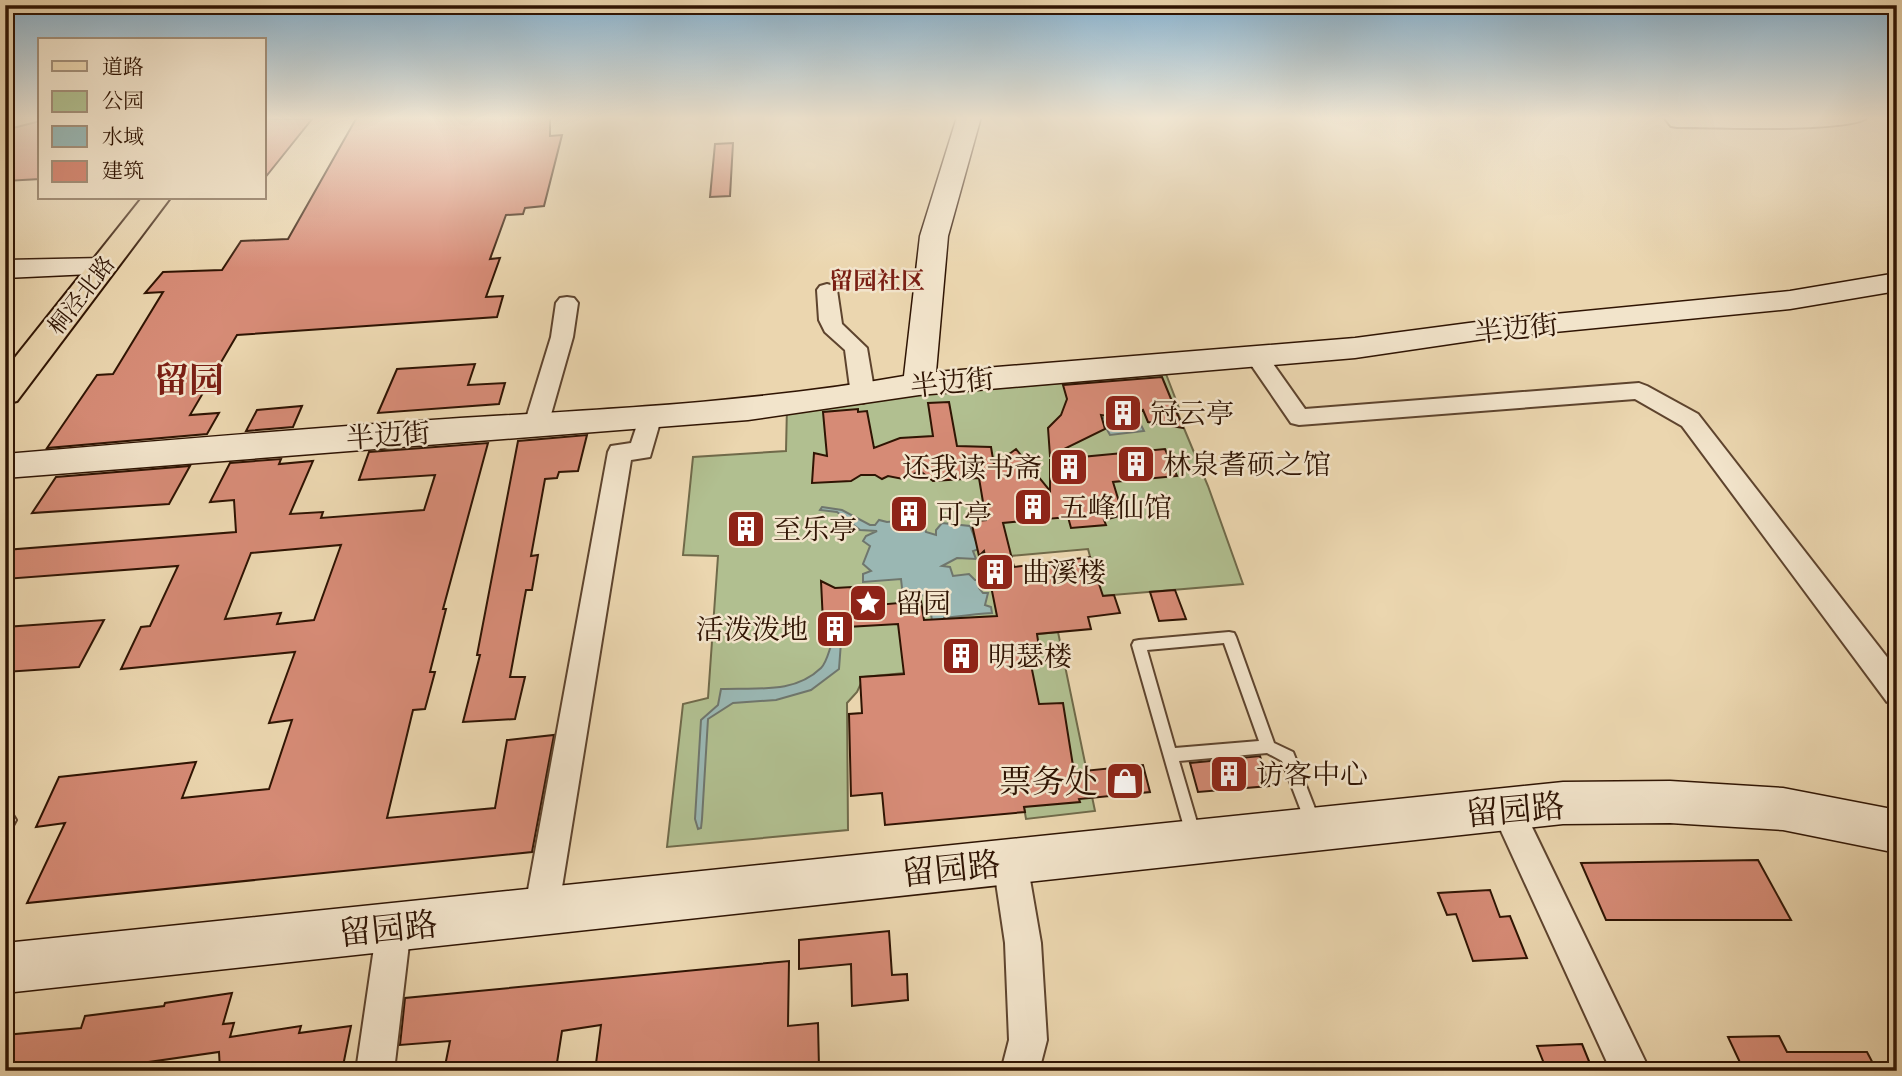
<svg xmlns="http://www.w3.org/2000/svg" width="1902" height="1076" font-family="'Libre Bodoni','Noto Serif SC',serif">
<rect width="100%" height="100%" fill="#ebd6af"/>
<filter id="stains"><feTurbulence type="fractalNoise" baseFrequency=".00286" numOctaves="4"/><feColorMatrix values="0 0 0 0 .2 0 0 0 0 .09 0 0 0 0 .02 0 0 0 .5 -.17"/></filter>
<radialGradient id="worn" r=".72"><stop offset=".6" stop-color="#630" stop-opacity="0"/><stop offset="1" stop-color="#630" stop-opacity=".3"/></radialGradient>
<!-- green -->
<path fill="#b1bf90" stroke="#706a4a" stroke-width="2" d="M1166 374 1179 408 1176 409 1208 486 1243 584 1101 596 1088 549 1011 556 1029 635 1058 632 1095 811 1026 819 1002 678 925 671 864 677 857 692 847 703 848 830 667 847 683 704 708 698 718 556 683 555 693 457 786 451 787 406Z"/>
<!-- water -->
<path fill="#9ab7b3" stroke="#6f766d" stroke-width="2" d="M1103 418 1138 419 1144 431 1110 435 1105 426H1101L1099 422Z
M822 507 842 510 870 525H875L879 520 887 522 923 518 926 532 936 535V530L942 523 970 526 979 549 973 551 976 559 957 558 942 566 950 567 953 576 969 574 975 580H981L979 588 983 593H988L985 605 991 607 992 613C975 614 961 616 944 618V621L932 622 929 595 903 597 901 579 863 582V574L871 571 863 564 870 546 863 541 866 536 877 531 860 530 837 512 820 510Z
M841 642 839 669 811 690 776 700 733 703 708 719 702 819 701 828 698 829 695 819 701 720 718 705 721 689C755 687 793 695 821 668 827 662 829 650 832 643Z"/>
<!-- building -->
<path fill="#d68b76" stroke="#2f1403" stroke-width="2" fill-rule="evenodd" d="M357 117H550V136L562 135 544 206 525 208 523 214 506 215 490 259 500 258 486 297 503 296 497 317 237 335 190 415 219 413 207 434 47 448 97 375 113 374 163 292 145 293 163 272 222 270 241 241 288 239Z
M264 119H312L264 179Z
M40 121V179L5 181V130Z
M733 143 730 196 710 197 715 144Z
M475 364 468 385 505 383 499 404 378 413 397 369Z
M1162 377 1183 428 1148 422 1143 410 1126 419 1101 415 1105 429 1050 456 1048 428 1061 415 1067 399 1063 385Z
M949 402 957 446 991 447 994 465 1016 449 1050 491V460L1165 449 1177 476 1113 482 1123 515 1104 520 1106 525 1071 528 1068 517 1003 523 1014 567 1090 557 1103 596 1114 595 1120 613 1088 617 1091 629 1037 634 1040 654 1029 655 1039 704 1063 703 1074 772 1143 765 1150 792 1079 799 1080 802 1024 807 1025 812 885 825 882 793 851 796 849 714 862 713 860 677 904 674 898 624 847 627 848 641 824 643 821 581 835 588 852 587 855 607 921 601 924 620 997 616 984 551 979 556 972 525H977L976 521 986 520 979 478 933 481 920 471 903 479 888 476 882 479 875 475H861L851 481 812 483 814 453 827 456 823 412 858 409V412L867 411 874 448 900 438 933 436 928 403Z
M302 406 293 427 246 431 257 410Z
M587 435 578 471 559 472 557 478 545 479 531 556 538 555 532 590H526L510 677H525L515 719 463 722 480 655H477L518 441Z
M488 443 443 609H446L430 672H435L425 709 413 710 387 818 495 808 507 740 554 735 532 852 27 903 65 823 36 827 59 777 196 762 182 798 269 789 292 720 269 723 295 652 121 669 141 627 150 626 178 566 5 579V550L236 532 234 500 210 502 230 463 281 459 279 464 313 461 290 514 323 512 321 518 424 510 435 475 359 480 369 452ZM341 545 314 620 277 624 281 613 225 619 251 553Z
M190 466 169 504 32 513 56 477Z
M1175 590 1186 619 1159 621 1150 592Z
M104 620 79 667 5 672V627Z
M1260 756 1269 786 1198 792 1190 763Z
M1758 860 1791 920H1606L1581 863Z
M1490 890 1500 917 1510 916 1527 958 1473 961 1456 914 1447 915 1438 893Z
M889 931 892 975 907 974 908 1000 852 1006 851 964 799 969V940Z
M789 961 788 1026 818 1023 819 1068 788 1071H595L601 1025 562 1031 556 1069 541 1071H444L450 1041 400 1045 405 998Z
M232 993 223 1024 234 1023 230 1037 301 1026 299 1033 351 1026 342 1071H220L219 1052 121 1066 119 1071H5V1035L81 1028 85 1016 164 1006 165 1003Z
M1779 1036 1787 1052H1867L1877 1071H1744L1728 1037Z
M1582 1044 1593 1071H1547L1537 1046Z"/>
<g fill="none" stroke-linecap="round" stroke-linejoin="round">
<defs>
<path id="lane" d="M1229 632 1234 633 1236 637 1274 743 1293 752 1295 757 1321 824 1318 829 1313 831 1308 829 1282 761 1267 753 1179 761 1201 836 1198 841 1193 843 1188 841 1132 645 1134 641 1139 640ZM1224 643 1259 741 1175 748 1147 650Z
M8 813 13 815 16 820 10 831 5 833V814Z"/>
<path id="street" d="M1664 117H1868C1853 133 1707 127 1677 127L1671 126Z
M827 284 834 286 837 290 842 324 867 348 875 395 871 400 863 403 855 400 851 395 845 350 825 332 819 320 817 290 820 286Z
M567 297 574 298 578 303 573 337 548 425 544 431 536 433 528 431 524 425 551 337 556 303 560 298Z
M1256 349 1264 351 1305 409 1639 383 1647 386 1698 414 1897 670V706L1887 702 1682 426 1635 399 1299 425 1291 423 1245 356 1248 351Z
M649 411 657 413 661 419 650 457 631 460 558 912 553 924 541 929 529 924 524 912 608 452 611 446 631 443 641 413Z
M1507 794 1518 798 1650 1071H1611L1491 809 1496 798Z
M1010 846 1022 851 1027 862 1041 943 1047 1040 1039 1071H1001L1009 1040 1005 943 993 862 998 851Z
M394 910 406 915 411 927 394 1071H356L377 927 382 915Z"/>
<path id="secondary" d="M957 117H981L948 236 936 372 1355 338 1484 321 1790 291 1897 273V291L1790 309 1484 339 1355 358 919 395 748 420 5 478V454C157 441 309 428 460 418 609 409 757 402 904 376L920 236Z
M103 258 113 261 117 267 113 273 5 278V260Z
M1670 781 1783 788 1897 810V853L1783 830 1670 823 1563 824 5 993V943L1563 782Z"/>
<path id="primary" d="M142 198H170L17 401 5 404V370Z"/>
</defs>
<!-- lane casing -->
<use href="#lane" stroke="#5e442e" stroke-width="4"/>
<!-- street casing -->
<use href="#street" stroke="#5e442e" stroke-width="4"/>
<!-- secondary casing -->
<use href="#secondary" stroke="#2f1403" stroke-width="3"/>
<!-- primary casing -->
<use href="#primary" stroke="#2f1403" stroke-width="4"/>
<!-- lane -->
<use href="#lane" fill="#f2e4cb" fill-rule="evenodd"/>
<!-- street -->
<use href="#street" fill="#f2e4cb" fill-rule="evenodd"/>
<!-- secondary -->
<use href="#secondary" fill="#f2e4cb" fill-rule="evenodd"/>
<!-- primary -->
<use href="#primary" fill="#ebd6af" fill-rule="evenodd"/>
</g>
<!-- sky -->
<linearGradient id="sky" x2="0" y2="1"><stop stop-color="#89b5d3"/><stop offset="0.44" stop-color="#f6eddb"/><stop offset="1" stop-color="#f6eddb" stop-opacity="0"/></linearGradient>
<rect width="1902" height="268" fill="url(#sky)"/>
<!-- icons -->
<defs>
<symbol id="building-square" viewBox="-11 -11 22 22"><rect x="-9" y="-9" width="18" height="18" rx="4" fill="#8f2418" stroke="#f2e4cb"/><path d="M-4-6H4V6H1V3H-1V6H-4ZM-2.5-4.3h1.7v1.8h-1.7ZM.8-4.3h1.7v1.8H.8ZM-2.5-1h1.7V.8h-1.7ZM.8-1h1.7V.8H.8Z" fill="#fff"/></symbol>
<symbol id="sight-square" viewBox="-11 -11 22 22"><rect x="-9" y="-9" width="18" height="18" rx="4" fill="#8f2418" stroke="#f2e4cb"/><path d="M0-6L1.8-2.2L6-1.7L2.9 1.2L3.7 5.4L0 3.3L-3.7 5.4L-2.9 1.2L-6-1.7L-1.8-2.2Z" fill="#fff"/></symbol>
<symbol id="shop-square" viewBox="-11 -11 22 22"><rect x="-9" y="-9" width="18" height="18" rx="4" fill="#8f2418" stroke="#f2e4cb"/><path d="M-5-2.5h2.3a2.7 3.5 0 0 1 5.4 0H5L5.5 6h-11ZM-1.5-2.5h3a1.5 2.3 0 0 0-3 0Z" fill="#fff"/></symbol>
</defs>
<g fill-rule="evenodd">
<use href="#building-square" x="1101" y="391" width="44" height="44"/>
<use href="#building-square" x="1114" y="442" width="44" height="44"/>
<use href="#building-square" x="1047" y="445" width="44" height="44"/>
<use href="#building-square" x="1011" y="485" width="44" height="44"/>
<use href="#building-square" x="887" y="492" width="44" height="44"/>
<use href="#building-square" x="724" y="507" width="44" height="44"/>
<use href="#building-square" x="973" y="550" width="44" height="44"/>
<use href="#sight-square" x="846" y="581" width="44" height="44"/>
<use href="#building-square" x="813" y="607" width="44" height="44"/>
<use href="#building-square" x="939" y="634" width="44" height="44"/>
<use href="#building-square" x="1207" y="752" width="44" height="44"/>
<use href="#shop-square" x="1103" y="759" width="44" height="44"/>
</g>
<g text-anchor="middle" stroke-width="5" stroke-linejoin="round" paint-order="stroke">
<!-- far-street labels -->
<g font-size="23" fill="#2f1403" stroke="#f2e4cb">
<text transform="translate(81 295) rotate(-52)" y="8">桐泾北路</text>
</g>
<!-- far-neighbourhood labels -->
<g font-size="24" font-weight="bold" fill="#7a1f14" stroke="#f2e4cb">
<text x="877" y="289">留园社区</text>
</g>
<!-- street labels -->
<g font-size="28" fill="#2f1403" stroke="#f2e4cb">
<text transform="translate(1516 328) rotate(-6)" y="10">半边街</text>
<text transform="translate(952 382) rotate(-6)" y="10">半边街</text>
<text transform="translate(388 435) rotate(-4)" y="10">半边街</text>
</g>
<!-- poi labels -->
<g font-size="28" fill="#2f1403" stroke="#f2e4cb" text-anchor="start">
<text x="1150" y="423">冠云亭</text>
<text x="1163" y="474">林泉耆硕之馆</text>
<text x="1042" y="477" text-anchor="end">还我读书斋</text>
<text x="1060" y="517">五峰仙馆</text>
<text x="936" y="524">可亭</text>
<text x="773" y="539">至乐亭</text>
<text x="1022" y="582">曲溪楼</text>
<text x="895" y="613">留园</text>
<text x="808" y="639" text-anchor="end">活泼泼地</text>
<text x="988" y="666">明瑟楼</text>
<text x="1256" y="784">访客中心</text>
</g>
<!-- near-poi labels -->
<g font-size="33" fill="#2f1403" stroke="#f2e4cb" text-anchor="end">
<text x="1098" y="793">票务处</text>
</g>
<!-- near-street labels -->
<g font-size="33" fill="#2f1403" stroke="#f2e4cb">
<text transform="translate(1515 809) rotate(-5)" y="12">留园路</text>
<text transform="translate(951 868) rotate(-6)" y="12">留园路</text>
<text transform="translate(388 928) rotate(-6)" y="12">留园路</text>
</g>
<!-- district labels -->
<g font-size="35" font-weight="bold" fill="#7a1f14" stroke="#f2e4cb">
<text x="189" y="392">留园</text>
</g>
</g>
<!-- margin -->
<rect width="1902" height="1076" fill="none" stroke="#ebd6af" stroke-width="28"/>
<rect x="7" y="7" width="1888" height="1062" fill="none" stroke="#2f1403" stroke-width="3.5"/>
<rect x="14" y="14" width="1874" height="1048" fill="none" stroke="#2f1403" stroke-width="2"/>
<!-- legend -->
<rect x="38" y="38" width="228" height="161" fill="#f2e4cb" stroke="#a4917b" stroke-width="2"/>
<rect x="52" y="61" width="35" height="10" fill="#ebd6af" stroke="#a4917b" stroke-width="2"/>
<text x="102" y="74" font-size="21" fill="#2f1403">道路</text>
<rect x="52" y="91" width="35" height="21" fill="#b1bf90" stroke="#a4917b" stroke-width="2"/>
<text x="102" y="108" font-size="21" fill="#2f1403">公园</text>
<rect x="52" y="126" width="35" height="21" fill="#9ab7b3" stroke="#a4917b" stroke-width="2"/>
<text x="102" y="144" font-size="21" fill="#2f1403">水域</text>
<rect x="52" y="161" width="35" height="21" fill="#d68b76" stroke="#a4917b" stroke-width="2"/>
<text x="102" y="178" font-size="21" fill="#2f1403">建筑</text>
<rect width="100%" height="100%" filter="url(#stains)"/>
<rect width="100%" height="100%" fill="url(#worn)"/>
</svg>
